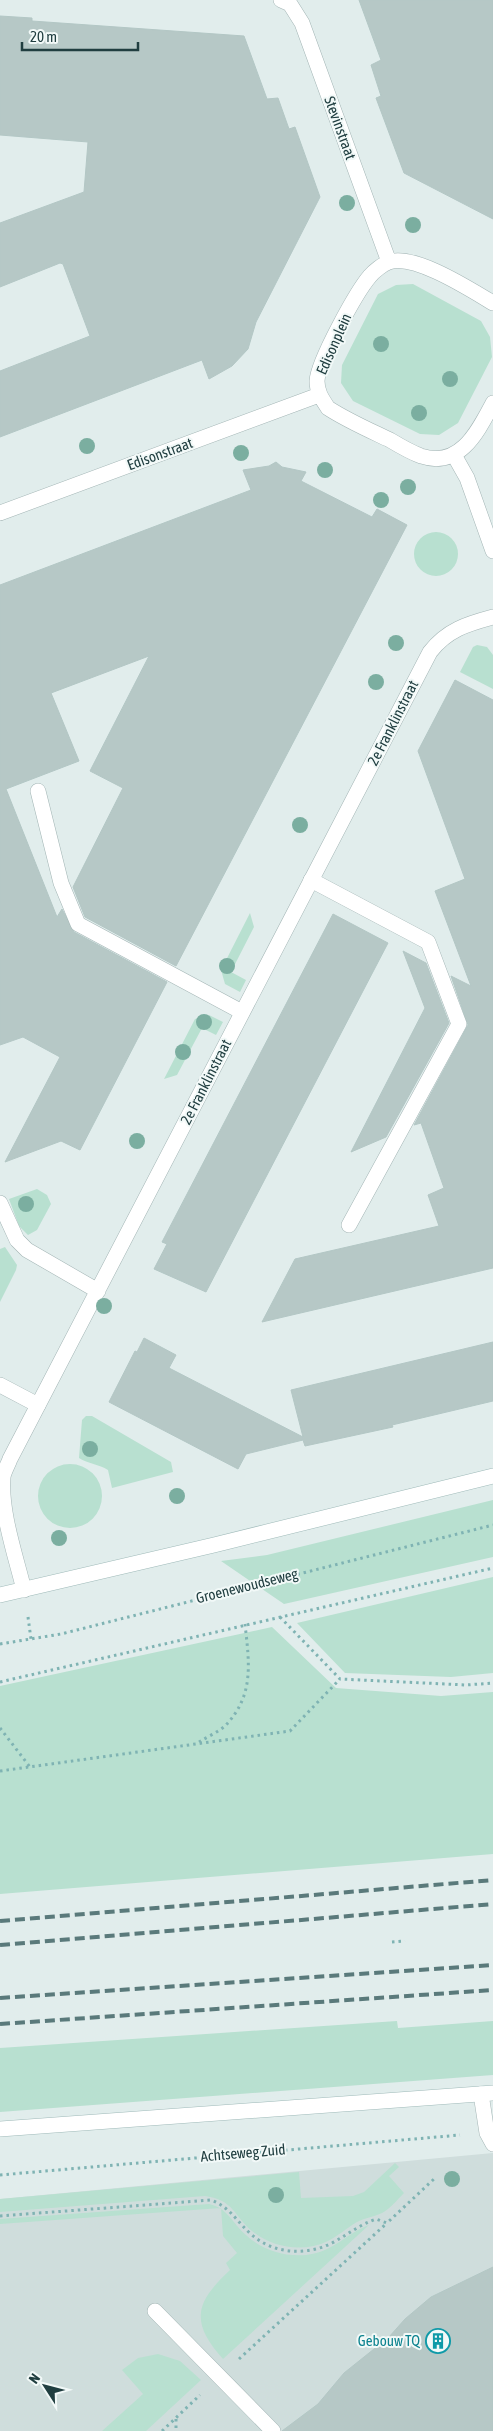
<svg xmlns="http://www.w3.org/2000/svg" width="493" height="2431" font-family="'Asap Condensed',sans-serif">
<rect width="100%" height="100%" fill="#e1edec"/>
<!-- built -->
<path fill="#cfdddc" d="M493 2153V2431H0V2199Z"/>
<!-- green -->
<path fill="#b8e0d0" d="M413 284 481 321 490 337 492 357 458 423 439 435 420 434 353 401 341 383 342 365 378 294 396 285Z
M414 554a22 22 0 1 1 44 0a22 22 0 1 1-44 0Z
M477 645 487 647 493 655V689L460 672 473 647Z
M250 913 254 927 231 972 246 980 240 992 225 984 221 970Z
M209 1015 223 1022 216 1035 202 1028 177 1075 164 1079 195 1019Z
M37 1189 47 1195 51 1204 37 1230 28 1235 19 1226 9 1199Z
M5 1247 17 1265 16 1270 0 1302V1249Z
M86 1416H92L171 1462 173 1472 112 1488 108 1470C99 1464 88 1464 79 1458L82 1420Z
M38 1496a32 32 0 1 1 64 0a32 32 0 1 1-64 0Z
M493 1500V1557L284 1604 221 1561 267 1555Z
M493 1577V1673L451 1677 345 1673 297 1623Z
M272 1627 336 1688 441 1696 493 1692V1854L0 1894V1686Z
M397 2021 398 2028 493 2021V2075L0 2112V2048Z
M395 2163 399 2167 389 2176 404 2193C398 2199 390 2209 382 2213 374 2217 364 2218 357 2222 347 2228 338 2236 328 2241 303 2253 273 2248 252 2231 234 2216 234 2200 205 2196L0 2212V2199L299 2172 301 2198 353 2196 364 2192Z
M209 2204C228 2208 232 2223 246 2235 267 2255 303 2262 329 2248 343 2241 354 2230 369 2225L223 2359C189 2321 196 2302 230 2270L226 2263 237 2253 223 2236 221 2208 0 2224V2219Z
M158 2354 180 2361 201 2380 146 2431H102L143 2394 122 2370 138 2358Z"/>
<!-- building -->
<path fill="#b6c8c6" stroke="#b3c7c5" d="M359 0H493V219L404 173 376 98 381 96 371 65 381 60Z
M0 16 32 18V21L244 36 267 99 278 98 289 129 295 127 320 197 256 322 248 349 232 366 209 379 202 360 0 437V371L90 336 63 264 60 263 0 287V223L84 192 88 142 0 135Z
M276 462 282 467 306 472 301 481 372 517 377 509 407 525 176 966 85 917 73 887 123 788 90 771 149 656 51 693 79 761 6 789 57 917 62 909 74 932 167 982 80 1150 61 1141 5 1162 60 1057 23 1037 0 1045V585L251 490 243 470 269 466Z
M455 680 493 700V1268L262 1322 295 1259 439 1226 428 1195 444 1188 421 1123 414 1125 468 1025 451 976 471 986 435 891 465 879 418 751Z
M333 914 388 943 206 1292 154 1269 167 1244 162 1242Z
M403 951 426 963 449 1023 386 1137 351 1152 425 1008Z
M144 1338 176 1355 169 1368 303 1437 291 1390 493 1342V1401L392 1425 393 1427 305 1446 303 1440 246 1454 238 1469 109 1402 135 1351 137 1352Z
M493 2267V2431H282L318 2404 344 2373 389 2337 405 2319 431 2297Z"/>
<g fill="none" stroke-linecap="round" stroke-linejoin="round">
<defs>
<path id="lane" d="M38 791 61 883 78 924 242 1012
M311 880 428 942 459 1024 349 1225
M0 1385 38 1405
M155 2311 273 2431"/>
<path id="street" d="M281 0 290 4 302 23 389 262
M493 303C471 290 414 253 389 262 383 264 374 271 370 276 357 291 318 361 317 381 317 392 322 399 328 408 348 421 369 430 390 440 400 446 410 452 421 456 460 469 478 431 493 403
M454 455 467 478 493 551
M0 513 319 395
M0 1203 17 1240 27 1250 98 1291
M24 1590C16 1557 0 1511 3 1477 4 1471 8 1465 10 1459L430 652C447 630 467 624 493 617
M481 2094 487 2133 493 2144"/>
<path id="secondary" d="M0 1595 214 1545 493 1476
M0 2129 493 2093"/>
</defs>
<!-- lane casing -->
<use href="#lane" stroke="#a3b5b5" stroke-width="16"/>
<!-- street casing -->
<use href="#street" stroke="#a3b5b5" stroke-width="16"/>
<!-- secondary casing -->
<use href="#secondary" stroke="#9fbab9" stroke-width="16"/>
<!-- path -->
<path stroke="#7fb3b3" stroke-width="3" stroke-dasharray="2.5 4" stroke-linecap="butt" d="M28 1617 31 1639
M280 1617 340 1679 466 1685 493 1683
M0 1644 61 1634 493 1525
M0 1682 493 1568
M0 1728 30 1767
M199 1742C207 1737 218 1732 225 1726 255 1695 249 1662 245 1624
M0 1771 290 1731 340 1679
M392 1942 405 1941
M0 2175 460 2135
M0 2216 211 2200C230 2207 237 2222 252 2235 274 2254 306 2256 332 2243 347 2235 359 2225 376 2219L387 2223 434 2179
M239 2359 387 2223
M176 2419V2431
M162 2431 200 2395"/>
<!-- lane -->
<use href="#lane" stroke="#fff" stroke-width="15"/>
<!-- street -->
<use href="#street" stroke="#fff" stroke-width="15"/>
<!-- secondary -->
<use href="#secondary" stroke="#fff" stroke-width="15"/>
<!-- rail -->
<path stroke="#5a7a7b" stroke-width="4" stroke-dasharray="10 5" stroke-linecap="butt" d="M0 1921 493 1880
M0 1945 493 1904
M0 1998 493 1965
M0 2024 493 1990"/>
</g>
<!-- trees -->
<g fill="#7baea0">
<circle cx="347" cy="203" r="8"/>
<circle cx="413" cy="225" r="8"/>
<circle cx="381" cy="344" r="8"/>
<circle cx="450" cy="379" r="8"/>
<circle cx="419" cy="413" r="8"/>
<circle cx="87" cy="446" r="8"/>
<circle cx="241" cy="453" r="8"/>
<circle cx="325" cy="470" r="8"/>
<circle cx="408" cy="487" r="8"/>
<circle cx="381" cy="500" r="8"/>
<circle cx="396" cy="643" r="8"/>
<circle cx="376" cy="682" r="8"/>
<circle cx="300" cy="825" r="8"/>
<circle cx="227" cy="966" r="8"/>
<circle cx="204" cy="1022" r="8"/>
<circle cx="183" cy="1052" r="8"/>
<circle cx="137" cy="1141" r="8"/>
<circle cx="26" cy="1204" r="8"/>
<circle cx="104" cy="1306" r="8"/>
<circle cx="90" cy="1449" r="8"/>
<circle cx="177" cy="1496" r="8"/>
<circle cx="59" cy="1538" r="8"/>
<circle cx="452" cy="2179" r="8"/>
<circle cx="276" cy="2195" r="8"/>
</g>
<!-- icons -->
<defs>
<symbol id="building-ring" viewBox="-11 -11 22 22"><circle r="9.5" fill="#f2f9f8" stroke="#0f9aa8" stroke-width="1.5"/><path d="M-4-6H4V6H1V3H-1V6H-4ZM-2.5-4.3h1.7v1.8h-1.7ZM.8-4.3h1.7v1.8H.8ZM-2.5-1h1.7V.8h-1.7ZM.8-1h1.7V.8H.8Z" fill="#0f9aa8"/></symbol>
</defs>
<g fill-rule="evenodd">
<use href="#building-ring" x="424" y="2327" width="28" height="28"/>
</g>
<g text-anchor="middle" stroke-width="4" stroke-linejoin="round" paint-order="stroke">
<!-- street labels -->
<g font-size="15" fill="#203e40" stroke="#f2f9f8">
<text transform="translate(340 128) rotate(70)" y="5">Stevinstraat</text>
<text transform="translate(334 344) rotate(-66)" y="5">Edisonplein</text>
<text transform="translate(160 454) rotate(-20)" y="5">Edisonstraat</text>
<text transform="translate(393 723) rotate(-63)" y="5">2e Franklinstraat</text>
<text transform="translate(206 1082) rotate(-63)" y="5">2e Franklinstraat</text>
<text transform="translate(247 1586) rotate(-14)" y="5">Groenewoudseweg</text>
<text transform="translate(243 2153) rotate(-5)" y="5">Achtseweg Zuid</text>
</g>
<!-- culture labels -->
<g font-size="15" fill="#0d838f" stroke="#f2f9f8" text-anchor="end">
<text x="420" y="2346">Gebouw TQ</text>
</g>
</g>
<!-- north arrow -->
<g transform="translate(45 2386) rotate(306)" stroke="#f2f9f8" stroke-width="4" paint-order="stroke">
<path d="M0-4L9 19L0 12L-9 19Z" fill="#203e40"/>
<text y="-8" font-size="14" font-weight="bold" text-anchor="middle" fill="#203e40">N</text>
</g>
<!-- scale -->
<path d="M22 42v8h116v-8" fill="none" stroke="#203e40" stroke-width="2.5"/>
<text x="30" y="42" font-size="15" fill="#203e40" stroke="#f2f9f8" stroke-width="4" paint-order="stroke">20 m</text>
</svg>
